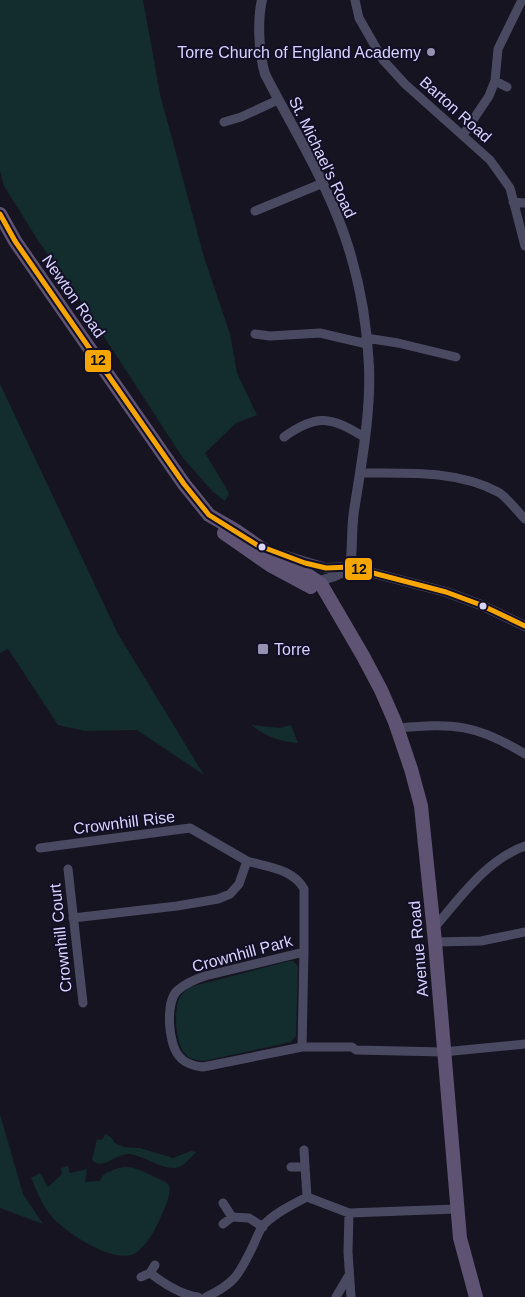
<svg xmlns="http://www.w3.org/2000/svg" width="525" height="1297" font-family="Helvetica,sans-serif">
<rect width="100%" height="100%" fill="#161421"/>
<!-- green -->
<path fill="#132c2d" d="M0 0H143L160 94 204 257 230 334 237 373 257 415 236 423 205 453 229 493 225 501 213 492 183 458 80 300 39 242 4 186 0 171Z
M0 384 118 634 204 775 137 730 85 731 58 725 8 649 0 653Z
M251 725 279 728 291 725 298 743C278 741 267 737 251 725Z
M289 961H293L298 966 296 1036 291 1042 204 1061C198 1060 191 1060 186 1055 176 1046 174 1015 178 1002 180 995 185 991 190 987Z
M0 1114 23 1194 43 1224 0 1208Z
M105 1134 111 1137 115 1143 124 1147 140 1148 173 1158 191 1151 196 1152C191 1157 187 1163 181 1166 168 1174 144 1155 128 1154 116 1154 102 1171 92 1160L97 1139 100 1140 103 1139Z
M68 1166 70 1173 87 1169 85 1182 100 1181C102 1175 105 1173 111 1171 128 1162 140 1170 155 1177 161 1180 165 1181 169 1185 172 1196 163 1211 159 1221 154 1232 145 1248 134 1254 111 1264 61 1230 48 1212 41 1202 36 1189 31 1178L40 1173 48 1187 62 1174 61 1168Z"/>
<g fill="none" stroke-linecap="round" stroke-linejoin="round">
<!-- minor -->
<path stroke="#4a4962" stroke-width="9" d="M355 0 359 18 383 60 405 84 490 160 510 188 525 246
M495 81 507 87
M224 122 241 117 278 100
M463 135 489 96 495 81 498 49 522 0
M513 202 525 203
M255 211 323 183
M255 334 270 336 320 333 367 344
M366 338 398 343 456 357
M284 437C317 413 331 417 364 437
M361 473C406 473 457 470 498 492 506 496 518 512 525 519
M398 728C453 723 476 724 525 754
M40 848 190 828 247 861 239 884 230 894 218 899 177 906 73 918
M247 861C267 867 294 869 304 889V952L205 976C196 979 186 983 178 990 165 1001 168 1044 179 1056 184 1063 194 1066 203 1067L302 1047H352L356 1050 443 1052 525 1044
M68 869 83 1003
M434 928C460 898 486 860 525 846
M435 942 481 941 525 932
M302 1047 304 952
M304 1150 307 1197
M291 1167H304
M223 1203 232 1217
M223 1224 232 1217 249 1218 263 1227
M150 1273C163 1283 181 1295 198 1297
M141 1277 150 1273 155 1265
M206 1297C234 1284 239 1275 252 1248 255 1242 258 1233 262 1227 271 1215 293 1204 307 1197L349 1213
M336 1297 349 1275
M351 1297 348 1252 349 1213 457 1209"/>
<!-- tertiary -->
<path stroke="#4a4962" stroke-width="10" d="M262 0C257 21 259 54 265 74 292 127 324 177 344 234 359 277 367 322 369 367 371 413 361 466 354 511 351 530 353 549 350 567
M283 555 326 568 350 567 446 592 481 605 525 626
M314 581C328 580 339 576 350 567"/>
<!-- primary -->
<path stroke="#5e5373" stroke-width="14" d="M0 214 15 241 92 352 184 484 209 515 235 530 274 557 299 569 321 584 363 656 381 690 395 722 411 769 421 806 435 942 460 1238 476 1297
M224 533 270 565 311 587"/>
<defs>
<path id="bus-1" d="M0 214 15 241 92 352 184 484 209 515 257 545 305 563 326 568 350 567 446 592 481 605 525 626"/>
</defs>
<!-- bus-1 casing -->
<use href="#bus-1" stroke="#130f26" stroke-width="9"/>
<!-- bus-1 -->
<use href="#bus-1" stroke="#f7a600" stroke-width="5"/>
</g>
<!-- markers -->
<g fill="#9591b1" stroke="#130f26" stroke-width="2">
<circle cx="431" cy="52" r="5"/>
<rect x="257" y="643" width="12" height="12" rx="2.5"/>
</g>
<g fill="#d9d4ff" stroke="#130f26" stroke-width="2">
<circle cx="262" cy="547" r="4.5"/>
<circle cx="483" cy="606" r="4.5"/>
</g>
<g text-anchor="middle" stroke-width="4" stroke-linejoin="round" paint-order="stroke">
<!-- poi labels -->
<g font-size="16" fill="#d9d4ff" stroke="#130f26" text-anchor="end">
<text x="421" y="58">Torre Church of England Academy</text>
<text x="274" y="655" text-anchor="start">Torre</text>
</g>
<!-- street labels -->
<g font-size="16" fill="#d9d4ff" stroke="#130f26">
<text transform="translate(456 109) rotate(42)" y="6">Barton Road</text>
<text transform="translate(323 157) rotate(64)" y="6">St. Michael's Road</text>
<text transform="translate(74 296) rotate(55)" y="6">Newton Road</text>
<text transform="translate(124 822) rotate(-7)" y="6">Crownhill Rise</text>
<text transform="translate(60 938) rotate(-96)" y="6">Crownhill Court</text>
<text transform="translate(418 949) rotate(-95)" y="6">Avenue Road</text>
<text transform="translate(242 953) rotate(-15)" y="6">Crownhill Park</text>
</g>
</g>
<g stroke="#130f26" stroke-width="2">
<rect x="84" y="349" width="28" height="24" rx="5" fill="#f7a600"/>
<rect x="344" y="557" width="29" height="24" rx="5" fill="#f7a600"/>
</g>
<g font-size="14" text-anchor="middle" font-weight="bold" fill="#111">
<text x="98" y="365">12</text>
<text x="359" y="574">12</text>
</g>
</svg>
